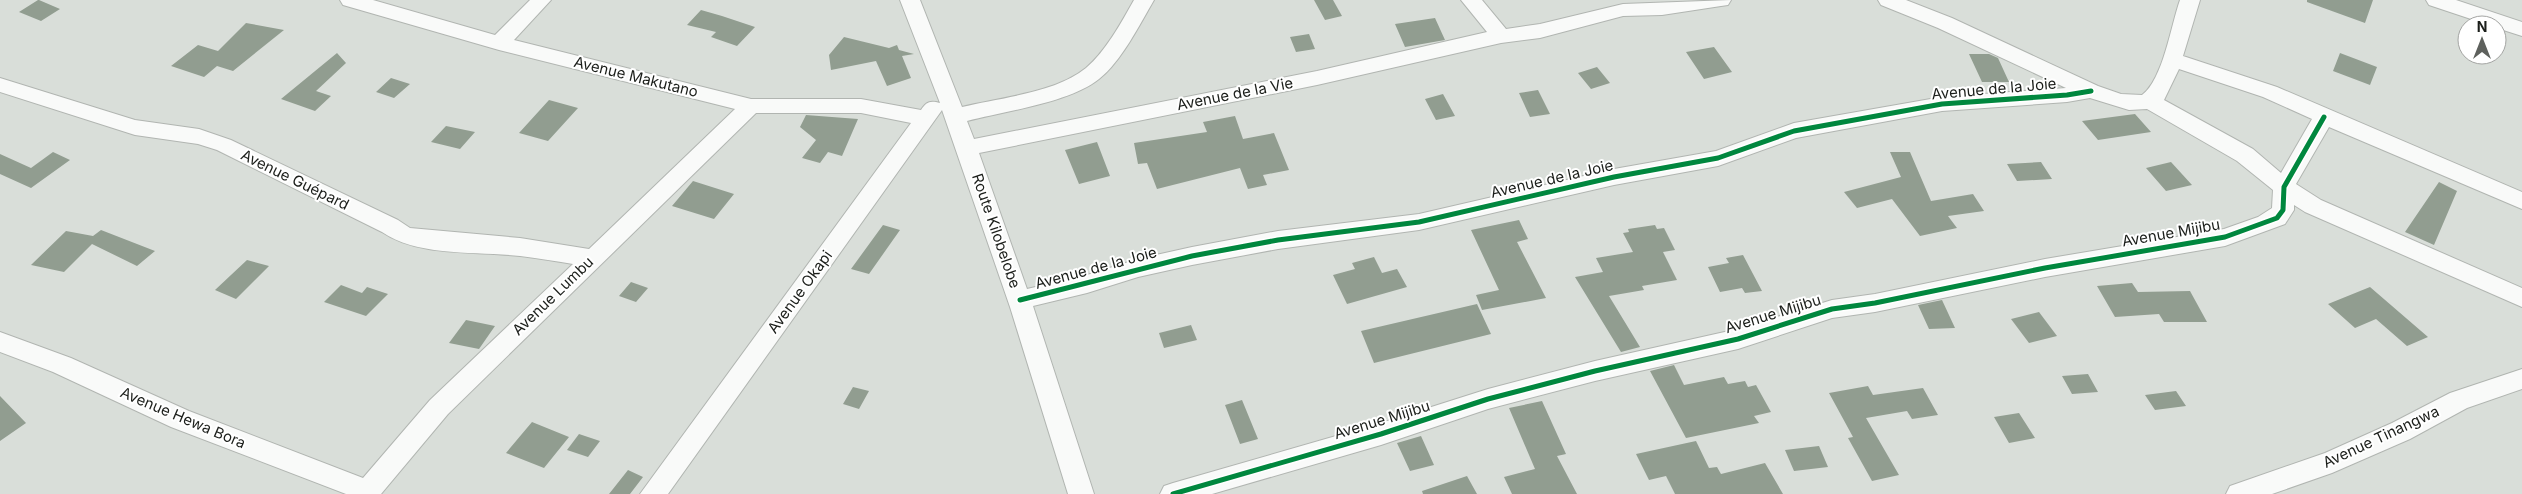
<svg xmlns="http://www.w3.org/2000/svg" width="2522" height="494" font-family="Inter,sans-serif">
<rect width="100%" height="100%" fill="#d9ded9"/>
<!-- building -->
<path fill="#919d90" d="M38 0H39L60 9 41 21 19 12Z
M1314 0H1333L1342 16 1325 20Z
M2307 0H2373L2365 23 2307 2Z
M701 10 722 16 755 27 737 46 711 37 716 32 687 25Z
M1435 18 1445 40 1405 47 1395 24Z
M246 23 284 30 233 71 217 66 204 77 171 66 198 45 218 51Z
M1309 34 1315 49 1296 52 1290 37Z
M844 37 889 48 897 45 899 50 914 54 902 56 911 78 887 86 876 61 831 70 829 55Z
M1714 47 1732 72 1704 79 1686 52Z
M337 53 346 63 316 91 331 96 315 111 281 99Z
M2340 53 2377 67 2370 85 2333 71Z
M1969 54H1989L1998 58 2009 82H1982Z
M1597 67 1610 83 1591 89 1578 73Z
M391 78 410 84 394 98 376 92Z
M1538 90 1550 114 1530 117 1519 93Z
M1443 94 1455 116 1436 120 1425 99Z
M549 100 578 108 548 141 519 133Z
M2135 114 2151 132 2098 140 2082 121Z
M806 115 858 119 842 156 828 152 820 163 802 158 816 140 800 127Z
M1235 116 1243 139 1274 133 1289 170 1263 175 1267 185 1248 189 1240 168 1157 189 1147 163 1138 164 1134 143 1207 132 1203 122Z
M446 126 475 132 460 149 431 142Z
M1097 142 1110 176 1079 184 1065 150Z
M53 152 70 160 31 188 0 174V154L31 168Z
M1890 152H1910L1931 201 1973 194 1984 211 1948 216 1957 228 1920 236 1892 199 1857 208 1844 192 1901 177Z
M2041 162 2052 179 2017 181 2007 164Z
M2171 162 2192 185 2166 191 2146 168Z
M693 181 734 194 714 219 672 206Z
M2439 182 2457 191 2434 245 2405 232Z
M1519 220 1528 239 1517 242 1546 298 1482 310 1476 295 1499 290 1471 230Z
M883 225 900 230 869 274 851 269Z
M1655 225 1657 229 1664 228 1675 250 1663 252 1677 280 1642 286 1644 290 1609 296 1640 347 1621 352 1575 277 1603 272 1596 258 1633 252 1623 233 1629 232 1628 229Z
M101 230 155 251 137 266 92 244 64 272 31 265 66 231 93 236Z
M1743 255 1762 291 1745 293 1742 288 1720 292 1708 267 1729 263 1726 258Z
M1374 257 1382 273 1397 269 1407 287 1347 304 1333 275 1355 269 1352 263Z
M247 260 269 266 236 299 215 290Z
M631 282 648 288 636 302 619 296Z
M2132 283 2138 292 2190 291 2207 322H2164L2159 314 2115 317 2097 286Z
M341 285 362 293 367 287 388 294 366 316 324 302Z
M2370 287 2428 337 2407 346 2376 319 2355 328 2328 304Z
M1942 300 1955 328 1929 329 1918 305Z
M1477 304 1491 334 1374 363 1361 331Z
M2039 312 2057 336 2029 343 2011 319Z
M466 320 495 326 479 349 449 343Z
M1191 325 1197 340 1164 348 1159 333Z
M1674 365 1684 385 1724 377 1728 384 1745 381 1748 387 1756 385 1771 412 1754 416 1759 423 1686 438 1650 371Z
M2088 374 2098 392 2072 394 2062 376Z
M1868 386 1873 395 1923 388 1938 415 1912 419 1907 411 1866 418 1899 475 1872 481 1848 438 1853 437 1829 393Z
M853 387 869 391 859 409 843 404Z
M2176 391 2186 406 2155 410 2145 395Z
M0 396 26 423 0 441Z
M1242 400 1258 439 1240 444 1225 405Z
M1542 401 1566 454 1557 456 1577 494H1512L1504 477 1535 469 1509 408Z
M2019 413 2035 438 2009 443 1994 417Z
M532 422 569 437 544 468 506 453Z
M579 434 600 441 588 457 567 450Z
M1421 436 1434 465 1410 471 1397 443Z
M1696 441 1709 468 1717 467 1721 474 1765 463 1783 494H1675L1666 476 1649 480 1636 454Z
M1819 446 1828 467 1794 471 1785 450Z
M628 470 643 477 630 494H609Z
M1467 476 1477 494H1423L1422 491Z"/>
<g fill="none" stroke-linecap="round" stroke-linejoin="round">
<defs>
<path id="street" d="M340 0H373L495 35 530 0H551L514 40 751 99H861L921 110C926 102 930 100 940 103L900 0H920L962 107C998 98 1056 93 1086 68 1106 51 1121 23 1134 0H1154C1140 24 1121 62 1099 79 1069 103 1005 111 967 121L974 139 1317 71 1487 32 1461 0H1482L1506 29 1540 24 1623 4 1731 0 1728 5 1721 6 1662 15 1623 16 1540 38 1501 43 1317 85 979 153 1027 289 1087 275 1138 259 1192 247 1278 231 1419 214 1614 169 1716 151 1794 123 1942 97 2066 88 1938 28 1881 5 1878 0H1906L1952 18 2098 86 2121 94 2142 95C2163 80 2171 25 2180 0H2200L2183 56 2277 87 2522 192V209L2329 127 2296 184 2321 200 2522 288V307L2305 212 2294 205V210L2285 224 2225 246 2045 277 1875 312 1832 318 1738 349 1595 381 1488 409 1381 445 1212 494H1160L1164 486 1173 483 1381 423 1488 389 1595 361 1738 329 1832 300 1875 294 2045 259 2224 229 2258 217 2272 208 2273 190 2237 161 2147 109 2129 110 2090 98 2067 102 1942 111 1796 138 1718 166 1614 185 1419 230 1278 249 1192 265 1138 277 1087 293 1033 306 1094 494H1068L1010 307 942 110 668 494H640L911 123 861 113H756L448 414 381 494H346L171 427 53 372 0 352V332L71 358 189 411 363 478 430 400 573 264C555 261 537 258 520 256 476 251 418 257 382 232L217 150 198 144 135 135 0 92V78L135 120 199 129 231 140 398 220 410 228 520 238 589 249 735 109 499 50 343 5ZM2179 69 2263 97 2312 119 2281 173 2253 149 2164 100Z
M2426 0H2456L2522 22V36L2497 28V25H2489L2429 5Z
M2522 369V389L2467 408 2410 439 2332 473 2272 494H2226L2230 486 2325 453 2392 423 2450 393Z"/>
</defs>
<!-- street casing -->
<use href="#street" stroke="#b1b5b1" stroke-width="2"/>
<!-- street -->
<use href="#street" fill="#f9faf9" fill-rule="evenodd"/>
<defs>
<path id="cycleway" d="M1020 300 1192 256 1278 240 1419 222 1614 177 1718 158 1794 131 1942 104 2067 95 2091 91
M1173 494 1381 434 1488 399 1595 371 1738 339 1832 309 1875 303 2045 268 2225 237 2277 218 2283 210 2284 187 2324 117"/>
</defs>
<!-- cycleway casing -->
<use href="#cycleway" stroke="#fff" stroke-width="8"/>
<!-- cycleway -->
<use href="#cycleway" stroke="#00873e" stroke-width="5"/>
</g>
<g text-anchor="middle" stroke-width="4" stroke-linejoin="round" paint-order="stroke">
<!-- street labels -->
<g font-size="15" fill="#1b1e1a" stroke="#fff">
<text transform="translate(636 77) rotate(14)" y="5">Avenue Makutano</text>
<text transform="translate(1994 89) rotate(-5)" y="5">Avenue de la Joie</text>
<text transform="translate(1235 94) rotate(-11)" y="5">Avenue de la Vie</text>
<text transform="translate(1552 179) rotate(-13)" y="5">Avenue de la Joie</text>
<text transform="translate(295 180) rotate(26)" y="5">Avenue Guépard</text>
<text transform="translate(996 231) rotate(71)" y="5">Route Kilobelobe</text>
<text transform="translate(2171 233) rotate(-10)" y="5">Avenue Mijibu</text>
<text transform="translate(1096 268) rotate(-15)" y="5">Avenue de la Joie</text>
<text transform="translate(800 292) rotate(-54)" y="5">Avenue Okapi</text>
<text transform="translate(553 296) rotate(-44)" y="5">Avenue Lumbu</text>
<text transform="translate(1773 314) rotate(-17)" y="5">Avenue Mijibu</text>
<text transform="translate(183 418) rotate(23)" y="5">Avenue Hewa Bora</text>
<text transform="translate(1382 420) rotate(-17)" y="5">Avenue Mijibu</text>
<text transform="translate(2381 437) rotate(-25)" y="5">Avenue Tinangwa</text>
</g>
</g>
<!-- north arrow -->
<g transform="translate(2482 40)"><circle r="24" fill="#ffffff" stroke="#a4a5a3"/>
<path d="M0-4L9 19L0 12L-9 19Z" fill="#5e615d"/>
<text y="-8" font-size="14" font-weight="bold" text-anchor="middle" fill="#1b1e1a">N</text>
</g>
</svg>
